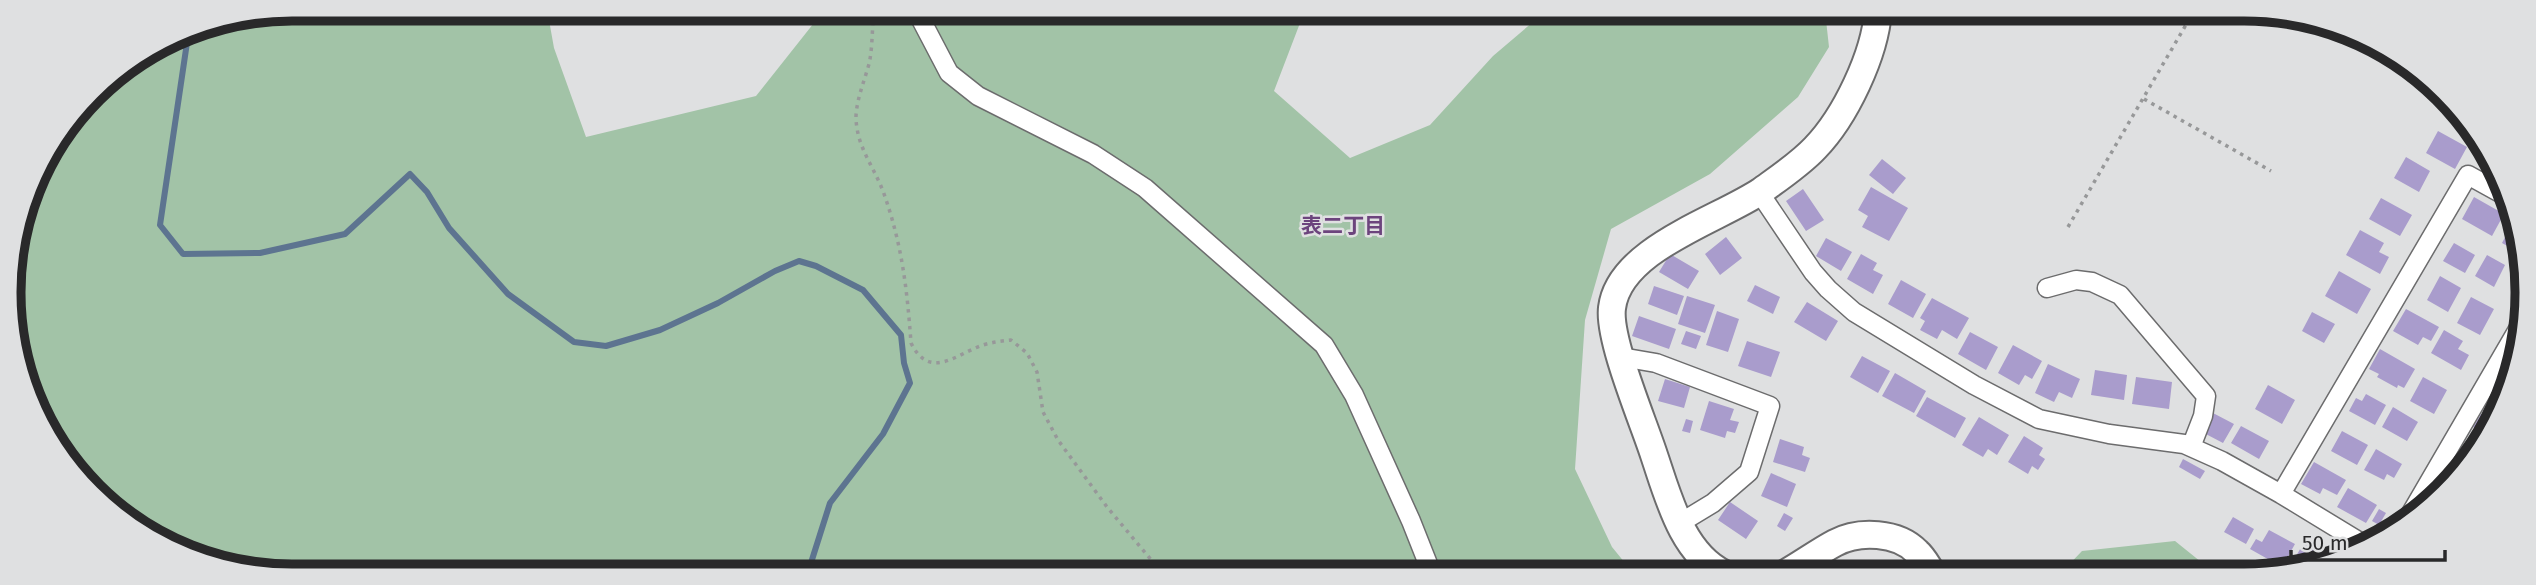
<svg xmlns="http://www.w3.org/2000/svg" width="2536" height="585" font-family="'Fira Sans','Noto Sans JP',sans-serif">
<rect width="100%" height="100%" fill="#dfe0e1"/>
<!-- green -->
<path fill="#a2c3a7" d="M293 9H547L554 48 586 137 756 96 825 9 1305 10 1274 91 1350 158 1430 125 1493 56 1547 10 1825 11 1829 47 1798 97 1710 174 1611 229 1585 320 1575 469 1612 547 1634 574H255L150 538 68 466 19 366 9 274 38 167 105 79 184 30Z
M2175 541 2216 574H2060L2082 551Z"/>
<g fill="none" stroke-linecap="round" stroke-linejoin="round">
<!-- stream -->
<path stroke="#5d7490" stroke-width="6" d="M189 29 160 225 183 254 260 253 345 234 410 174 427 192 449 228 508 294 574 342 606 346 660 330 718 303 775 271 799 261 816 266 863 290 901 335 904 363 910 383 883 434 830 503 810 566 816 574
M22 226 30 213 56 144"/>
</g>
<!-- building -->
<path fill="#a99ccc" d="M2438 131 2467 147 2455 169 2426 153Z
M2483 148 2493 169 2476 159Z
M2406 157 2430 171 2419 192 2394 178Z
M1882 159 1906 178 1893 194 1869 175Z
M1871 187 1908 208 1889 241 1862 227 1868 216 1858 210Z
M1803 189 1824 220 1806 231 1786 201Z
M2474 197 2504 214 2492 236 2462 219Z
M2381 198 2412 215 2400 236 2369 219Z
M2513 222 2518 225 2520 253 2502 243Z
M2360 230 2384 243 2379 252 2389 257 2380 274 2346 255Z
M1726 237 1742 258 1720 275 1705 254Z
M1826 238 1852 252 1841 271 1816 256Z
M2454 243 2475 255 2465 273 2443 261Z
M1670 254 1699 271 1688 289 1659 272Z
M1861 254 1877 263 1873 270 1883 275 1873 294 1847 279Z
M2487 255 2505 265 2494 287 2475 276Z
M2339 271 2371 289 2357 314 2325 296Z
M2440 276 2461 288 2448 312 2427 300Z
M1901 280 1926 294 1913 318 1888 304Z
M1755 285 1780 297 1773 314 1747 301Z
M1654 286 1684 296 1677 315 1648 304Z
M1687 296 1715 305 1705 333 1678 324Z
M2471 297 2494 309 2480 335 2457 323Z
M1932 298 1969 318 1957 339 1942 330 1937 339 1920 330 1925 321 1920 318Z
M1807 302 1838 321 1826 341 1794 322Z
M2406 309 2439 327 2431 341 2423 337 2418 345 2393 331Z
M1717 311 1739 319 1728 352 1706 345Z
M2312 312 2335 324 2324 343 2302 331Z
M1639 316 1676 329 1669 349 1632 336Z
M2444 330 2463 341 2458 349 2469 355 2461 370 2431 353Z
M1686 331 1701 336 1696 349 1681 344Z
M1970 332 1998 347 1986 370 1958 354Z
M1747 341 1780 352 1771 377 1738 366Z
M2013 345 2042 361 2032 379 2025 375 2019 385 1998 373Z
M2380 349 2415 369 2404 388 2398 385 2397 388 2377 377 2379 374 2369 369Z
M1862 356 1890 371 1878 393 1850 377Z
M2048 364 2080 379 2072 398 2059 392 2054 402 2035 393Z
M2095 370 2127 375 2124 400 2091 395Z
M1895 373 1926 391 1914 413 1882 396Z
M2136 377 2172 382 2169 409 2132 404Z
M2423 377 2447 390 2434 414 2410 401Z
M1665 379 1690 387 1684 408 1658 401Z
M2268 385 2295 400 2282 424 2255 409Z
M2366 394 2386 405 2375 425 2349 411 2356 398 2362 401Z
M1927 397 1966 418 1955 438 1916 416Z
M1709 401 1734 409 1730 420 1739 422 1735 433 1727 431 1725 438 1700 430Z
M2393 407 2418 422 2407 441 2382 427Z
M2213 413 2234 424 2223 443 2202 432Z
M2481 414 2495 422 2481 442 2477 439 2481 432 2473 427Z
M1979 417 2009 435 1997 455 1988 449 1983 457 1962 445Z
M1686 419 1693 421 1690 433 1682 431Z
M2241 426 2269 441 2259 459 2231 443Z
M2342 431 2368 445 2357 465 2331 451Z
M2024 436 2043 448 2039 455 2045 459 2038 470 2032 466 2028 474 2008 462Z
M1780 439 1804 447 1802 455 1810 458 1805 472 1773 462Z
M2376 449 2402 464 2394 478 2387 474 2384 480 2364 470Z
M2465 451 2472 454 2458 473 2454 471Z
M2183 459 2205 471 2200 479 2179 467Z
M2314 462 2346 480 2337 495 2323 488 2320 494 2301 484Z
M1771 473 1796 484 1787 507 1761 496Z
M2348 488 2377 505 2366 523 2337 507Z
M1730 502 1758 521 1746 539 1718 520Z
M2379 509 2386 513 2379 525 2372 521Z
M1784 513 1793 518 1785 531 1777 526Z
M2233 517 2254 529 2246 544 2224 532Z
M2269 530 2295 544 2282 567 2250 549 2256 539 2262 542Z
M2303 544 2315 550 2312 556 2321 561 2290 571 2288 570Z"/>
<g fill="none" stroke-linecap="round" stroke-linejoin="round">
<defs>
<path id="street" d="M916 10 949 73 978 96 1093 154 1145 188 1324 345 1354 395 1411 521 1432 574
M1759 192 1813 272 1828 289 1854 312 1974 385 2039 419 2109 434 2184 444 2222 461 2281 494 2368 547
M2047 288 2076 280 2092 282 2120 295 2206 396 2203 416 2191 447
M1621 357 1656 363 1770 406 1749 472 1713 503 1680 523
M2281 494 2468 175 2506 196
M2407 520 2524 319"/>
<path id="secondary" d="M1725 574C1682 554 1668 496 1654 455 1643 421 1608 339 1612 308 1619 249 1718 220 1761 191 1779 178 1800 164 1815 148 1845 117 1875 55 1878 11
M1784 574C1802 564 1818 552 1835 543 1859 530 1898 532 1917 552 1924 558 1928 567 1933 574"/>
</defs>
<!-- street casing -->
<use href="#street" stroke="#6c6c6d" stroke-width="21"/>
<!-- secondary casing -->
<use href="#secondary" stroke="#6c6c6d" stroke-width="30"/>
<!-- path -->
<path stroke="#979899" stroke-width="3.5" stroke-dasharray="3.5 5" stroke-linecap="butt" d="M873 22C872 36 872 51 869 64 864 82 857 98 856 116 856 146 873 165 883 191 902 244 907 288 911 343 930 381 956 354 983 345 993 342 1002 341 1011 340L1027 353 1037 372 1043 412 1058 440 1107 507 1163 574
M2144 99 2271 171
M2068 227 2194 11"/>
<!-- street -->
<use href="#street" stroke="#fff" stroke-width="18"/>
<!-- secondary -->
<use href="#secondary" stroke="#fff" stroke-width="26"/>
</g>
<g text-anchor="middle" stroke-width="5" stroke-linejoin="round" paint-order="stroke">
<!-- neighbourhood labels -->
<g font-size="21" font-weight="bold" fill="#6c447d" stroke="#dfe0e1">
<text x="1343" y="233">表二丁目</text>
</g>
</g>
<!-- crop -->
<path d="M0 0H2536V585H0ZM292 21H2244A271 271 0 0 1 2515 292V293A271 271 0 0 1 2244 564H292A271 271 0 0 1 21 293V292A271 271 0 0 1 292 21Z" fill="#dfe0e1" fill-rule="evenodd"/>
<path fill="none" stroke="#29292a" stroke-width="9" d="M292 21H2244A271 271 0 0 1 2515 292V293A271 271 0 0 1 2244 564H292A271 271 0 0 1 21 293V292A271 271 0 0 1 292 21Z"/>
<!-- scale -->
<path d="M2291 550v10h154v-10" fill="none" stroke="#29292a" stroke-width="3.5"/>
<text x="2302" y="550" font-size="21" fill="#29292a" stroke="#dfe0e1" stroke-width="5" paint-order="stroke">50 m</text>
</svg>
